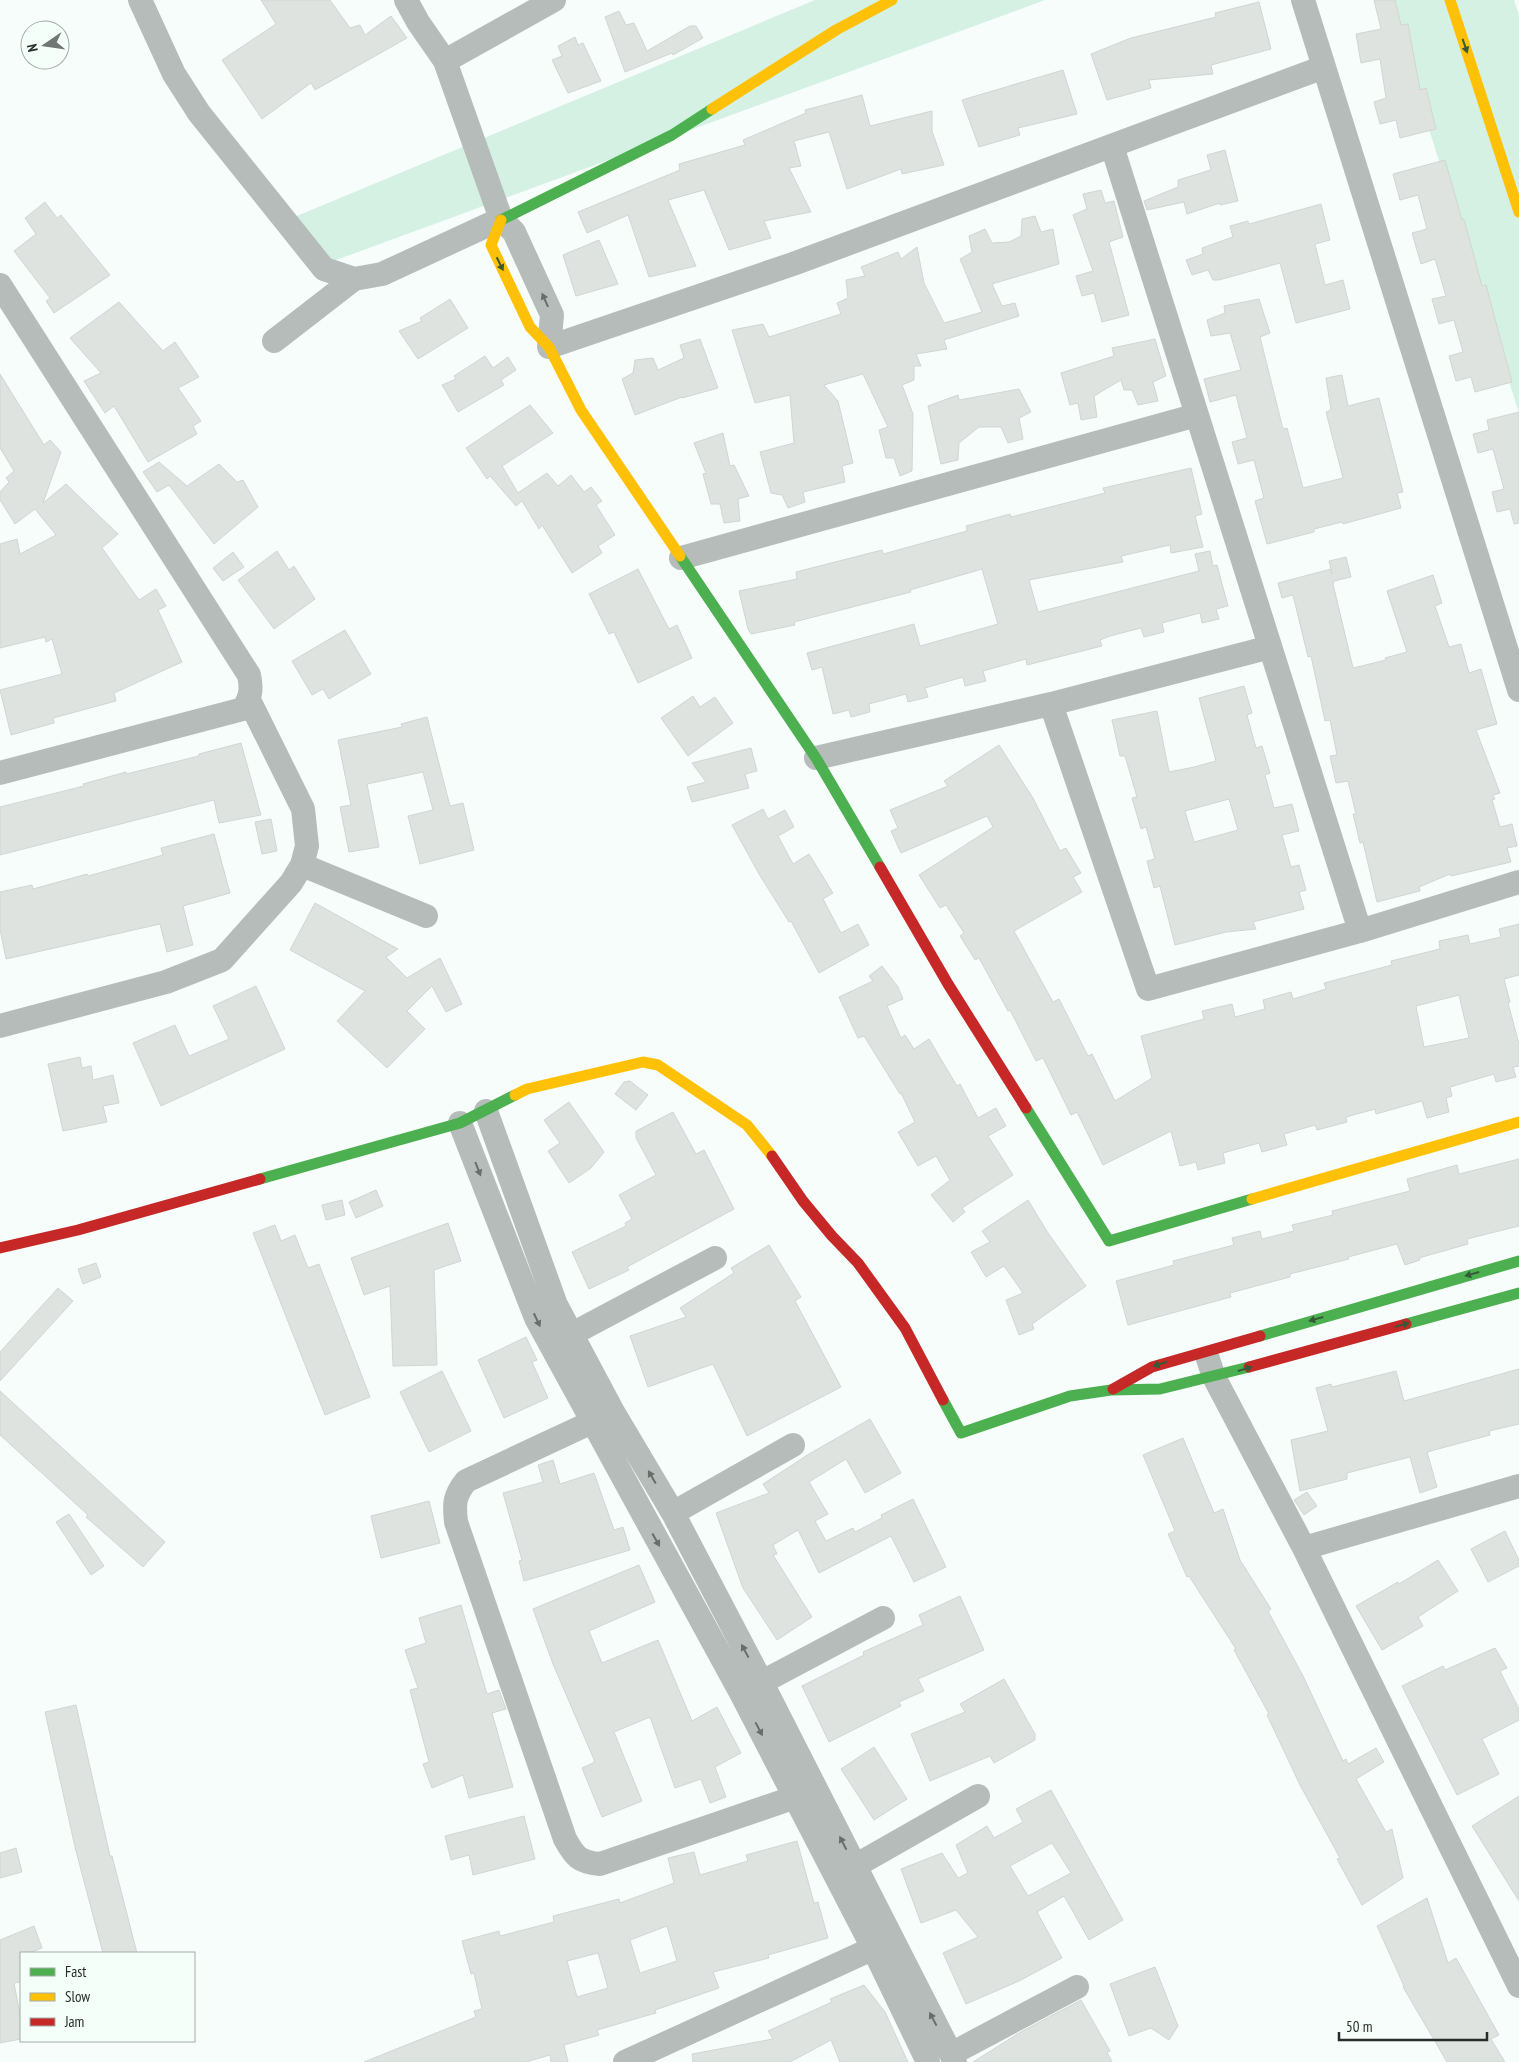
<svg xmlns="http://www.w3.org/2000/svg" width="1519" height="2062" font-family="'PT Sans Narrow',sans-serif">
<rect width="100%" height="100%" fill="#f7fdfa"/>
<!-- green -->
<path fill="#d5f1e3" d="M815 0H1045L328 263 292 218Z
M1388 0H1514L1519 15V413Z"/>
<!-- building -->
<path fill="#dee3e0" stroke="#d1d6d4" fill-rule="evenodd" d="M261 0H330L350 28 360 25 365 35 391 16 407 38 315 90 311 83 262 119 222 60 276 24Z
M1374 0H1395L1401 25 1408 24 1420 90 1426 88 1436 129 1400 138 1396 120 1380 124 1374 102 1386 98 1380 59 1361 63 1356 34 1381 29Z
M1259 2 1271 49 1211 65 1213 74 1149 80 1151 88 1107 100 1091 54 1131 38 1216 17 1215 13Z
M619 11 626 25 634 23 647 51 690 26H696L703 38 673 55 672 53 625 72 605 17Z
M575 37 578 45 583 43 601 81 568 93 552 60 562 56 558 46Z
M1063 70 1077 114 1018 128 1020 135 979 147 962 100Z
M862 95 870 126 932 111V131L944 165 902 174 901 169 847 189 829 132 794 141 801 166 789 168 811 212 764 221 771 238 729 250 704 190 668 200 696 266 649 277 628 215 587 233 578 212 680 170 679 164 745 145 743 140 806 113 805 110Z
M1225 150 1238 201 1220 205V203L1187 214 1184 202 1147 210 1144 201 1178 187V180L1211 170 1207 155Z
M1445 160 1462 220 1464 219 1482 286 1486 285 1512 382 1475 392 1471 377 1456 381 1449 356 1463 352 1454 320 1439 324 1432 299 1446 296 1435 259 1421 264 1412 233 1427 229 1418 195 1400 200 1393 174Z
M1101 190 1105 203 1114 201 1123 237 1109 242 1129 315 1102 322 1094 293 1082 296 1076 276 1093 271 1073 215 1087 209 1083 194Z
M45 202 57 218 61 215 110 275 54 313 46 301 50 298 14 251 36 234 25 218Z
M1321 204 1330 240 1315 244 1325 285 1343 280 1350 309 1296 323 1280 263 1219 280H1213L1208 270 1192 275 1186 260 1203 254 1202 248 1233 237 1230 226 1248 221 1249 224Z
M1035 216 1041 232 1053 229 1059 264 992 284 1002 306 1015 303 1019 316 944 340 947 349 916 354 921 366H914V380L902 385 913 414 912 471 900 476 894 458H886L879 430 888 427 863 374 824 385 838 401 853 463 842 466 845 482 803 492 805 502 788 508 782 495 771 493 760 452 794 443 790 395 755 403 732 330 763 324 769 337 841 314 837 303 848 298 846 280 865 276 861 267 898 252 901 259 917 247 924 283 944 323 982 312 960 259 972 252 969 236 985 229 992 243 1009 242 1021 236 1022 219Z
M599 240 618 284 576 296 563 255Z
M450 299 468 328 418 359 399 331 422 321 420 318Z
M1259 299 1270 333 1260 337 1283 429 1287 428 1303 488 1343 478 1326 412 1331 410 1326 378 1342 375 1348 406 1379 398 1403 492 1397 493 1401 508 1343 524 1342 522 1314 529V532L1267 544 1255 501 1264 498 1254 460 1238 464 1232 442 1247 438 1236 395 1210 402 1204 379 1241 370 1230 333 1211 336 1207 320 1225 313 1224 306Z
M119 302 163 351 175 342 199 377 178 388 201 421 193 426 197 434 148 462 114 406 105 413 84 381 101 373 70 338Z
M700 339 718 388 682 398V397L635 415 622 379 633 373 635 360 653 358 658 370 684 358 680 345Z
M1155 339 1166 376 1153 382 1158 401 1138 405 1132 390H1124L1121 380 1094 396 1097 417 1081 420 1078 403 1070 405 1061 373 1114 356 1112 348Z
M485 356 493 368 508 357 516 370 501 380 504 385 458 412 442 385 456 379 454 376Z
M0 374 44 445 50 440 61 452 43 503 66 484 118 534 102 548 139 600 156 589 166 606 158 610 182 662 114 693 116 701 53 718 54 723 11 735 0 690 62 674 52 639 46 642 45 637 0 648V544L17 539 20 554 56 535 35 509 15 524 0 500V492L9 482 6 478 14 471 0 448Z
M1019 389 1031 412 1019 418 1023 439 1008 443 1001 427H979L959 443 958 460 941 464 928 406 958 395 959 400Z
M530 405 553 433 502 466 518 493 547 473 558 486 571 475 584 492 591 487 602 501 596 505 615 535 598 546 602 553 572 573 542 525 539 529 522 501 516 506 490 476 487 479 466 448Z
M1519 412V523L1514 524 1510 509 1497 512 1492 492 1504 489 1493 449 1478 453 1473 434 1489 430 1487 420Z
M723 433 730 466 734 465 749 496 738 499 740 521 724 523 720 504H711L703 474 706 473 694 443Z
M159 462 187 486 219 464 237 482 243 480 258 507 214 544 169 485 157 492 143 472Z
M1191 468 1202 514 1195 516 1203 547 1171 553 1170 545 1121 556 1123 562 1029 580 1038 612 1199 571 1195 554 1210 551 1213 566 1217 565 1228 606 1216 609 1219 619 1202 623 1200 613 1162 623 1164 632 1144 637 1141 628 1110 636 1100 640 1102 646 1027 665 1026 659 983 671 986 681 965 686 963 677 925 688 928 697 908 702 906 694 869 704 870 712 851 717 849 710 833 714 822 667 812 670 807 653 914 624 920 646 998 624 982 569 910 590 911 592 794 622 795 625 751 634 748 629 739 591 797 579 796 572 882 550 883 554 967 531 966 526 1010 514 1011 517 1105 493 1103 488Z
M277 551 289 570 294 566 315 599 274 629 238 580Z
M233 552 244 567 223 581 213 568Z
M1346 557 1351 577 1334 581 1333 584 1353 668 1386 660 1385 658 1407 652 1387 591 1433 575 1442 603 1435 606 1449 647 1461 644 1469 673 1481 669 1497 724 1476 730 1500 793 1493 795 1495 799 1492 800 1500 827 1512 824 1517 846 1507 848 1511 862 1451 876 1450 874 1419 887 1420 891 1377 902 1363 842 1360 843 1353 814H1356L1348 781 1336 783 1330 756 1337 755 1330 720 1325 721 1311 656 1308 657 1293 595 1282 598 1278 583 1331 569 1332 574 1329 561Z
M638 569 669 629 677 625 692 658 638 683 614 632 609 634 589 594Z
M345 630 371 674 329 699 323 689 312 695 292 661Z
M1244 686 1252 713 1247 715 1256 748 1262 746 1270 773 1265 775 1274 808 1292 804 1299 831 1282 835 1291 867 1299 865 1306 890 1299 892 1304 909 1253 922 1256 929 1226 932 1175 945 1160 886 1154 888 1147 861 1155 859 1146 827 1141 829 1132 798 1137 797 1125 756H1120L1112 720 1157 711 1169 772 1194 767 1216 761 1199 698ZM1229 799 1238 830 1194 842 1185 811Z
M693 696 700 707 715 697 733 723 688 756 661 718Z
M427 717 450 806 463 803 474 850 420 864 408 816 433 810 423 772 367 784 379 847 349 852 340 807 351 805 338 740 402 727 401 724Z
M241 743 261 815 219 823 214 800 0 855V807L84 786 83 784 126 772V774L199 756V754Z
M999 745 1033 798 1060 851 1066 848 1081 873 1073 877 1082 892 1014 931 1053 1002 1059 999 1088 1056 1092 1054 1115 1101 1152 1078 1141 1036 1204 1019 1202 1011 1232 1004 1235 1017 1265 1009 1263 1000 1291 992 1293 999 1326 989 1324 983 1392 965 1391 961 1440 949 1439 941 1468 935 1470 944 1501 937 1499 929 1519 924V975L1504 979 1510 1002 1508 1003 1519 1044V1066L1513 1067 1516 1077 1496 1082 1494 1074 1450 1087 1452 1096 1446 1098 1449 1112 1427 1118 1422 1101 1376 1114 1375 1109 1346 1117 1347 1122 1317 1130 1315 1125 1284 1134 1287 1145 1262 1152 1259 1143 1223 1153 1225 1163 1198 1170 1196 1162 1180 1166 1171 1131 1103 1165 1077 1112 1071 1115 1043 1058 1036 1061 1010 1010 1008 1011 979 958 975 960 960 936 964 933 946 905 940 908 919 875 993 827 987 816 901 853 891 831 898 828 890 810 948 786 944 781ZM1459 995 1469 1038 1424 1047 1416 1006Z
M751 748 757 771 745 774 749 788 692 802 687 787 706 782 692 763Z
M763 809 768 819 785 810 794 827 778 836 793 864 809 854 833 893 823 899 841 933 858 924 869 945 819 973 791 921 789 922 759 874 732 825Z
M271 819 277 851 262 854 255 822Z
M214 834 230 893 183 906 193 945 167 952 160 924 6 959 0 929V892L32 885 33 889 87 874 88 876 163 855 161 848Z
M315 903 398 949 386 957 407 978 440 958 462 1004 446 1012 432 986 407 1011 425 1029 387 1068 337 1021 365 991 290 950Z
M882 966 898 987 903 999 887 1006 901 1038 905 1035 914 1049 929 1039 957 1086 960 1084 978 1118 996 1108 1006 1126 988 1136 1013 1175 962 1208 965 1212 953 1222 931 1195 950 1180 936 1156 918 1166 898 1132 915 1122 901 1093 900 1094 864 1036 858 1038 839 997 873 981 869 976Z
M256 986 285 1049 161 1106 133 1043 175 1025 189 1056 229 1039 213 1006Z
M80 1057 82 1068 91 1066 93 1080 113 1075 119 1103 103 1106 107 1122 63 1131 48 1064Z
M630 1081 648 1095 636 1110 615 1094 624 1082Z
M569 1102 604 1152 591 1168 569 1183 548 1151 560 1143 544 1120Z
M673 1112 696 1154 704 1150 734 1209 627 1267 629 1270 589 1289 572 1252 626 1226 625 1223 632 1219 619 1195 656 1175 636 1138V1131Z
M1519 1159V1226L1467 1239 1468 1244 1419 1258 1420 1260 1405 1265 1397 1244 1348 1257 1349 1259 1290 1274V1277L1230 1293 1231 1297 1128 1325 1116 1281 1174 1265 1173 1261 1234 1245 1232 1238 1260 1231 1262 1239 1294 1231 1292 1225 1333 1215 1332 1211 1410 1191 1407 1179 1457 1165 1459 1174Z
M376 1190 383 1206 356 1218 349 1202Z
M342 1200 345 1215 326 1220 322 1205Z
M1028 1200 1048 1233 1086 1286 1032 1324 1034 1329 1019 1335 1006 1300 1023 1293 1004 1266 986 1277 971 1252 990 1242 982 1231Z
M448 1223 461 1261 434 1270 437 1365 393 1366 390 1286 364 1295 351 1258Z
M275 1225 281 1241 295 1235 308 1268 319 1264 370 1397 325 1415 253 1233Z
M769 1245 801 1297 795 1301 841 1387 747 1436 713 1364 648 1387 630 1336 686 1317 680 1308 734 1273 731 1268Z
M96 1263 101 1277 83 1284 78 1269Z
M58 1288 73 1301 0 1381V1352Z
M526 1337 537 1360 532 1362 548 1398 504 1418 478 1360Z
M1519 1369V1424L1489 1431 1490 1435 1427 1452 1437 1487 1420 1493 1410 1457 1347 1473V1479L1300 1491 1291 1440 1328 1431 1316 1388 1331 1384 1332 1387 1396 1371 1404 1401Z
M442 1371 471 1431 429 1452 400 1392Z
M0 1391 165 1542 143 1567 86 1517 88 1515 0 1435Z
M870 1419 901 1473 865 1493 846 1459 809 1482 828 1514 815 1521 826 1541 853 1528 855 1532 882 1518 881 1515 913 1499 946 1567 914 1582 891 1536 819 1573 798 1530 773 1545 777 1554 773 1555 812 1617 777 1640 743 1588 716 1513 769 1493 763 1484 809 1454Z
M1183 1438 1214 1513 1223 1509 1240 1560 1271 1609 1268 1611 1303 1676 1343 1761 1346 1759 1348 1764 1376 1748 1384 1762 1356 1779 1386 1832 1392 1829 1403 1878 1362 1905 1337 1859 1340 1858 1300 1785 1267 1715 1269 1714 1234 1650 1236 1649 1189 1576 1187 1577 1168 1534 1175 1531 1143 1455Z
M553 1460 560 1484 594 1473 614 1530 623 1527 630 1550 524 1581 519 1561 522 1560 503 1493 543 1482 538 1465Z
M1307 1492 1317 1506 1304 1515 1294 1500Z
M429 1501 440 1543 381 1558 371 1516Z
M69 1514 104 1566 91 1575 56 1522Z
M1505 1531 1519 1560V1566L1488 1582 1471 1549Z
M1438 1560 1458 1591 1418 1617 1423 1626 1382 1650 1356 1606 1398 1582 1399 1584Z
M639 1565 655 1602 589 1631 602 1663 658 1640 692 1721 717 1707 741 1753 715 1767 726 1797 710 1803 701 1779 675 1788 650 1717 614 1732 642 1801 602 1817 582 1768 595 1762 553 1664 533 1609Z
M960 1596 984 1650 918 1679 924 1691 899 1702 901 1706 829 1742 802 1686 864 1655 863 1652 923 1625 919 1615Z
M461 1605 487 1694 499 1690 506 1709 492 1713 513 1787 469 1798 463 1775 432 1788 423 1764 429 1762 410 1690 418 1688 405 1650 426 1643 419 1618Z
M1495 1648 1507 1668 1500 1671 1519 1709V1720L1482 1739 1499 1774 1457 1795 1402 1686 1443 1666 1445 1670Z
M1004 1679 1035 1734V1740L994 1763 990 1756 930 1781 911 1734 965 1712 960 1704Z
M76 1705 110 1856H112L137 1953H103L75 1847 45 1712Z
M874 1747 907 1799 874 1820 841 1769Z
M1051 1790 1123 1920 1089 1940 1064 1896 1037 1912 1062 1958 1019 1981 966 2004 943 1953 978 1937 956 1910 921 1923 901 1869 942 1853 958 1878 968 1873 956 1845 987 1826 994 1838 1023 1822 1016 1809ZM1052 1843 1071 1873 1028 1896 1010 1866Z
M1519 1796V1901L1472 1826Z
M524 1816 535 1859 473 1875 469 1855 451 1860 445 1836Z
M797 1841 814 1903 818 1902 828 1938 768 1955 769 1958 713 1972 719 1988 655 2010 656 2013 597 2030 599 2035 564 2045 568 2062H551L550 2055 526 2062H364L476 2017 474 2011 482 2009 474 1973 471 1974 462 1941 499 1931 500 1936 554 1922 553 1916 619 1899 620 1903 674 1883 668 1858 694 1852 700 1875 748 1861 746 1855ZM667 1926 677 1961 640 1973 630 1940ZM598 1953 608 1988 577 1997 567 1961Z
M16 1848 22 1872 0 1878V1853Z
M1427 1898 1448 1963 1456 1958 1499 2035 1491 2039 1505 2062H1447L1403 1987 1404 1986 1377 1926Z
M34 1926 42 1948 29 1953H21V1982L14 1983 21 2019V2039L0 2043V1940Z
M1155 1967 1178 2026 1169 2040 1151 2028 1129 2036 1110 1984Z
M864 1985 885 2012 908 2062H840L831 2040 790 2062H693L692 2054 773 2039 768 2031 832 2002 830 1999Z
M1081 2000 1110 2051 1107 2052 1112 2062H973L1019 2033Z"/>
<g fill="none" stroke-linecap="round" stroke-linejoin="round">
<!-- street -->
<path stroke="#b6bcb9" stroke-width="24" d="M140 0 174 74 199 113 324 269 354 279 382 274 501 219
M406 0 418 22 445 61 501 219 514 232 552 315 549 347 793 264 1324 67
M1303 0 1519 690
M445 61 554 0
M1112 146 1360 931
M0 285 249 675C252 689 251 697 243 709L0 773
M274 341 354 279
M681 558 1197 415
M1051 704 1148 989 1360 931 1519 882
M816 758 1051 704 1270 647
M302 865 426 916
M0 1026 166 982 222 960 291 883 302 865 307 846 303 809 249 700
M486 1111 556 1305 613 1412 673 1513 762 1683 955 2062
M460 1123 536 1318 741 1693 873 1948 928 2062
M572 1334 715 1258
M1208 1359 1214 1377 1304 1548
M605 1416 466 1481C454 1496 454 1504 456 1522L565 1839C575 1857 579 1862 600 1864L810 1792
M1519 1486 1304 1548 1519 1986
M673 1513 793 1445
M749 1689 883 1618
M855 1866 978 1796
M951 2054 1077 1987
M625 2062 887 1942"/>
<!-- fast -->
<path stroke="#4caf50" stroke-width="11" d="M501 220 672 135 712 109
M680 556 816 758 880 867
M1026 1108 1109 1241 1252 1199
M260 1179 460 1123 515 1095
M1406 1324 1519 1293
M1260 1336 1519 1261
M943 1400 961 1433 1070 1396 1111 1390 1160 1389 1249 1367"/>
<!-- slow -->
<path stroke="#ffc107" stroke-width="11" d="M1450 0 1519 212
M712 109 836 30 892 0
M501 220 491 245 530 327 549 347 581 410 680 556
M515 1095 527 1089 643 1062 658 1065 747 1125 772 1156
M1252 1199 1519 1122"/>
<!-- jam -->
<path stroke="#c62828" stroke-width="11" d="M880 867 948 984 1026 1108
M772 1156 803 1201 832 1236 858 1263 905 1328 943 1400
M0 1248 78 1230 260 1179
M1249 1367 1406 1324
M1113 1389 1152 1367 1260 1336"/>
</g>
<!-- one-way arrows -->
<defs><path id="oneway-solid" d="M-6-.8H1V-3.2L6.5 0L1 3.2V.8H-6Z" transform="scale(1.25)"/></defs>
<g fill="#355a37">
<use href="#oneway-solid" transform="translate(1465 46) rotate(71)"/>
<use href="#oneway-solid" transform="translate(500 264) rotate(64)"/>
<use href="#oneway-solid" transform="translate(1472 1274) rotate(164)"/>
<use href="#oneway-solid" transform="translate(1316 1319) rotate(164)"/>
<use href="#oneway-solid" transform="translate(1402 1325) rotate(-16)"/>
<use href="#oneway-solid" transform="translate(1160 1364) rotate(162)"/>
<use href="#oneway-solid" transform="translate(1245 1369) rotate(-16)"/>
</g>
<g fill="#686d6a">
<use href="#oneway-solid" transform="translate(545 300) rotate(-114)"/>
<use href="#oneway-solid" transform="translate(478 1169) rotate(69)"/>
<use href="#oneway-solid" transform="translate(537 1320) rotate(65)"/>
<use href="#oneway-solid" transform="translate(652 1477) rotate(-120)"/>
<use href="#oneway-solid" transform="translate(656 1540) rotate(61)"/>
<use href="#oneway-solid" transform="translate(745 1651) rotate(-118)"/>
<use href="#oneway-solid" transform="translate(759 1729) rotate(62)"/>
<use href="#oneway-solid" transform="translate(843 1843) rotate(-117)"/>
<use href="#oneway-solid" transform="translate(933 2019) rotate(-118)"/>
</g>
<!-- legend -->
<rect x="20" y="1952" width="175" height="90" fill="#f5fff9" stroke="#a3aba6"/>
<rect x="30" y="1968" width="25" height="8" fill="#4caf50" stroke="#a3aba6"/>
<text x="65" y="1977" font-size="15" fill="#282d2a">Fast</text>
<rect x="30" y="1993" width="25" height="8" fill="#ffc107" stroke="#a3aba6"/>
<text x="65" y="2002" font-size="15" fill="#282d2a">Slow</text>
<rect x="30" y="2018" width="25" height="8" fill="#c62828" stroke="#a3aba6"/>
<text x="65" y="2027" font-size="15" fill="#282d2a">Jam</text>
<!-- north arrow -->
<g transform="translate(45 45) rotate(257)"><circle r="24" fill="#f5fff9" stroke="#a3aba6"/>
<path d="M0-4L9 19L0 12L-9 19Z" fill="#707673"/>
<text y="-8" font-size="14" font-weight="bold" text-anchor="middle" fill="#282d2a">N</text>
</g>
<!-- scale -->
<path d="M1339 2032v8h148v-8" fill="none" stroke="#282d2a" stroke-width="2.5"/>
<text x="1346" y="2032" font-size="15" fill="#282d2a" stroke="#f5fff9" stroke-width="4" paint-order="stroke">50 m</text>
</svg>
